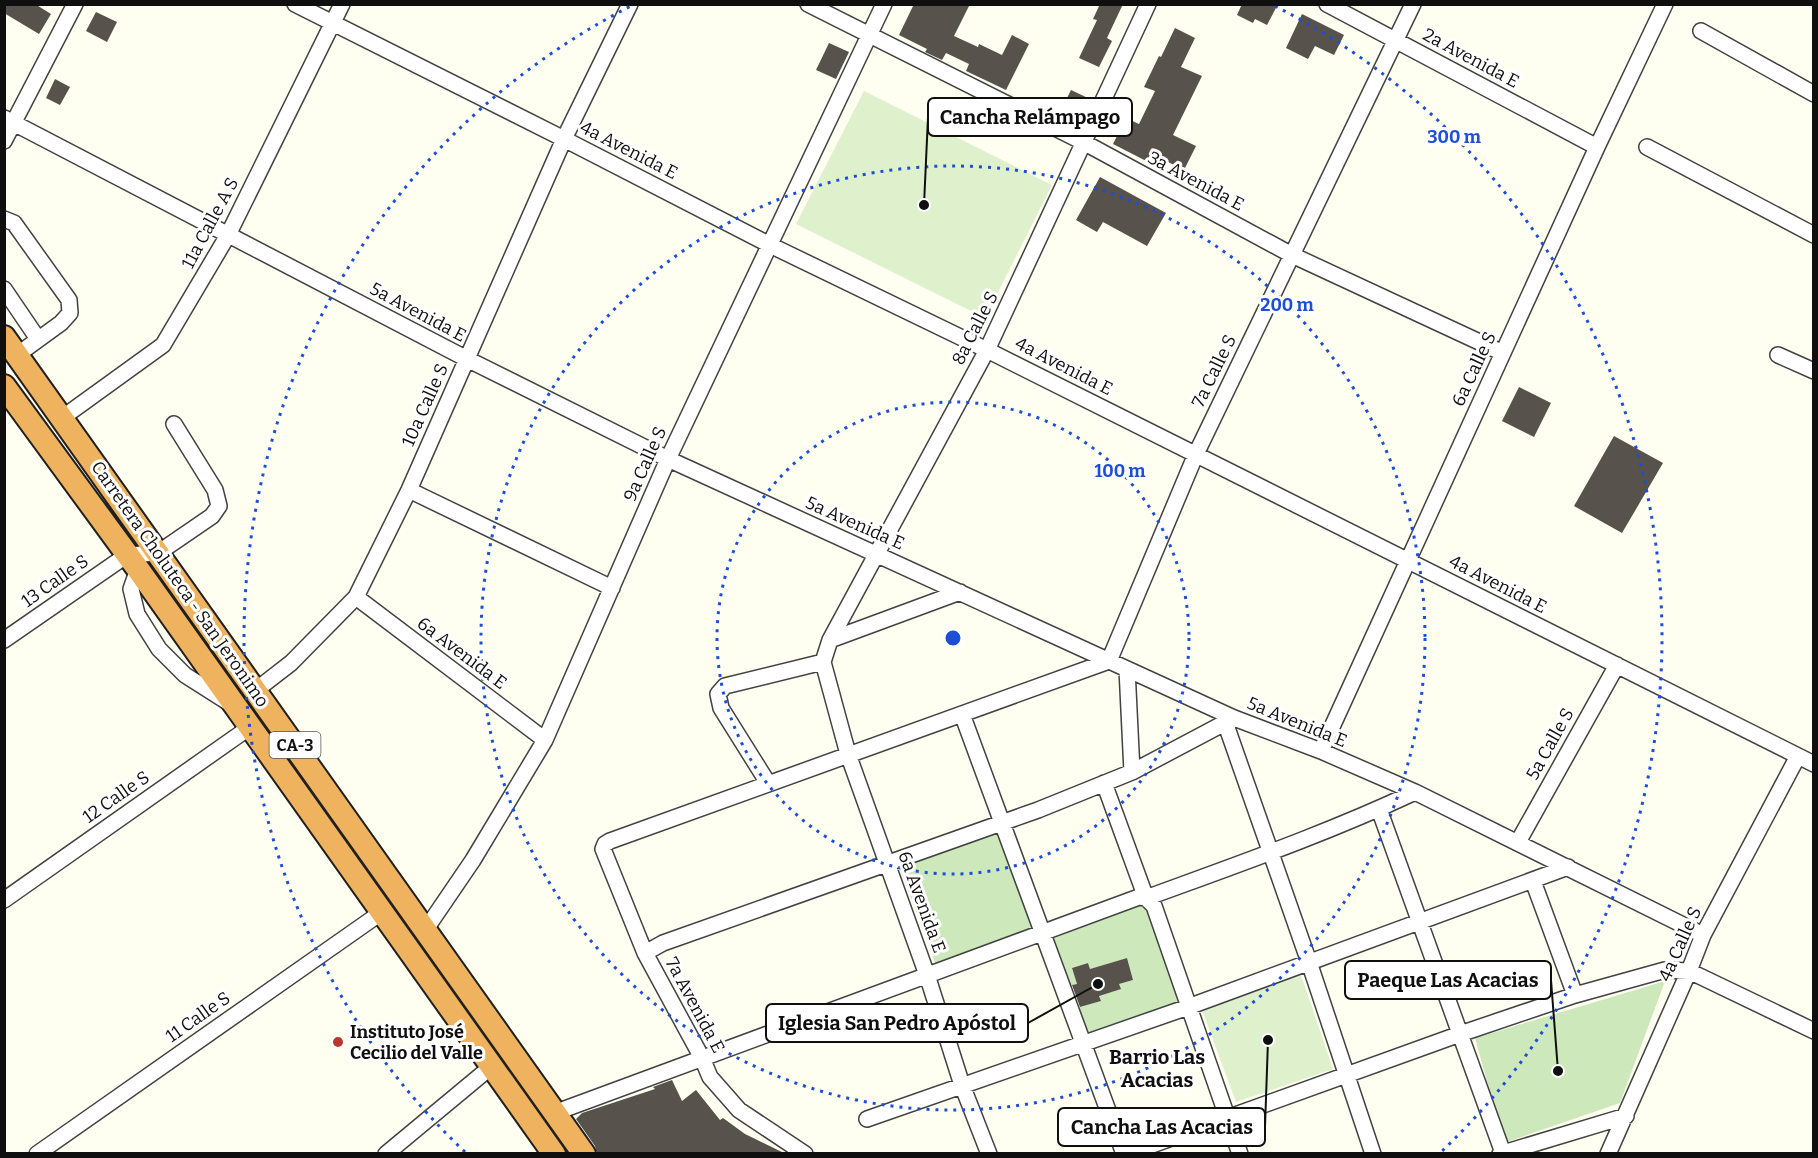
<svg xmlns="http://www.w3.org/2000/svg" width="1818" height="1158" font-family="Bitter,serif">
<rect width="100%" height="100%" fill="#fefef1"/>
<!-- green -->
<path fill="#cde8bb" d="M998 832 1034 929 936 965 899 866Z
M1138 904 1148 910 1184 1004 1084 1039 1074 1009 1101 1001 1098 993 1120 989 1119 984 1133 980 1127 958 1090 969 1088 963 1072 968 1077 984 1065 987 1047 937Z
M1665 981 1620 1103 1504 1143 1475 1038Z"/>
<!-- pitch -->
<path fill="#dff0cd" d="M864 91 1052 185 985 318 796 224Z
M1301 975 1333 1069 1236 1102 1202 1010Z"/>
<!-- building -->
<path fill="#57524b" d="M4 4H35L51 14 39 34 4 13Z
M914 4H970L954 36 978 47 979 44 1002 55 1012 35 1029 44 1006 90 966 71 969 64 946 53 942 60 925 52 927 49 899 35Z
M1100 4H1123L1107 38 1112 41 1099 67 1079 58 1097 20 1093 19Z
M1242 4H1278L1267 25 1255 19 1253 23 1237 15Z
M96 12 117 22 107 42 86 31Z
M1302 14 1344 35 1334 55 1315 46 1308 59 1286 48Z
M1175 28 1195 38 1181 67 1202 76 1173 135 1196 146 1184 170 1158 157 1154 165 1113 144 1126 118 1139 124 1155 91 1144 87 1159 56 1161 57Z
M829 43 849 52 836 79 816 70Z
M55 79 70 87 60 105 46 98Z
M1071 90 1090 99 1078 126 1058 116Z
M1100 177 1166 213 1147 246 1103 222 1097 232 1076 220Z
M1519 387 1551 403 1534 437 1502 421Z
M1614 436 1663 463 1622 533 1574 506Z
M1127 958 1133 980 1119 984 1121 989 1099 996 1101 1001 1080 1007 1072 985 1077 984 1072 968 1088 963 1090 969Z
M672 1080 682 1101 696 1090 720 1120 723 1118 745 1134 786 1154H597L595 1146 576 1119 582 1113 655 1089 653 1087Z"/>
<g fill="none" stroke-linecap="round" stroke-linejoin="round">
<defs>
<path id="minor" d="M295 4 564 139 770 245 987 350 1814 764
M808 4 1085 143 1292 255 1503 353
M1327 4 1597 147
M1701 31 1814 94
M4 118 467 359 668 459 1234 718 1321 751 1415 792 1703 935
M4 141 75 4
M1647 147 1814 235
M4 219 14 223 69 300 70 313 61 323 17 355
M4 289 38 339
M1778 355 1814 371
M62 418 163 345 228 235 342 4
M409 490 612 588
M138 569 131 589 137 614 159 649 185 675 229 703
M356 597 545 740
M4 640 127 555 158 553 212 516 219 506 215 490 174 424
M830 640 960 592
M823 662 830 640 987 350 1148 4
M823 662 848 754 927 975 962 1085 989 1154
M1127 669 1132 772
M256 690 291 663 356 597 409 490 564 139 630 4
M962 714 1124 1154
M1225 722 1309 962 1373 1154
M1321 751 1597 147 1665 4
M768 783 721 708 718 694 725 686 823 662
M1104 783 1146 898 1154 906 1240 1154
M1379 809 1503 1153
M1518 842 1617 665
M1533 881 1575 995
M4 900 250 727
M426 929 473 860 545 740 668 459 884 4
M645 953 663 943 1038 810 1132 772 1234 718
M554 1113 1139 897 1146 898C1236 865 1328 833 1415 792
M867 1119 1188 1007 1568 867
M37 1154 382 912
M386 1154 492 1066
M805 1154 739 1110 710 1077 702 1058 645 953 603 849 605 844 610 841 1109 661 1196 454 1413 4
M1127 1154 1460 1034 1575 995 1665 970 1689 971 1814 1031
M1500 1154 1626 1116
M1608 1154 1689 971 1703 935 1798 756"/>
<path id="highway" d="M4 337 584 1154
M4 386 138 569 554 1154"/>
</defs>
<!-- minor casing -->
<use href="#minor" stroke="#424242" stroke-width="18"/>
<!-- highway casing -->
<use href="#highway" stroke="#202020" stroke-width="26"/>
<!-- minor -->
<use href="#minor" stroke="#fff" stroke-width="15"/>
<!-- highway -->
<use href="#highway" stroke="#efb35f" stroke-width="22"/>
</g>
<!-- distance rings -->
<g fill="none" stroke="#1d4ed8" stroke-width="3" stroke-dasharray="3 6">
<circle cx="953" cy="638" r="236"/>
<circle cx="953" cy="638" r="472"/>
<path d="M465 1152A709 709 0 0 1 631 6M1275 6A709 709 0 0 1 1441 1152"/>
</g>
<!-- markers -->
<circle fill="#bb372b" stroke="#fff" stroke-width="2" cx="338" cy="1042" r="6"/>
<g text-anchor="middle" stroke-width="6" stroke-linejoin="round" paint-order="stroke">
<!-- shield labels -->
<rect fill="#fff" stroke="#575757" stroke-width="1.5" x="269.5" y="732" width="51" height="26" rx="4.5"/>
<g font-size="16" font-weight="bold" fill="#0f0f0f">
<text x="295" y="751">CA-3</text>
</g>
<!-- street labels -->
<g font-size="18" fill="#0f0f0f" stroke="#fff">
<text transform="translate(1471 58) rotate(28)" y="6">2a Avenida E</text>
<text transform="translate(629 150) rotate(27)" y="6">4a Avenida E</text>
<text transform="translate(1196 181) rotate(28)" y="6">3a Avenida E</text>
<text transform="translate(210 223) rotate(-62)" y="6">11a Calle A S</text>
<text transform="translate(418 312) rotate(28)" y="6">5a Avenida E</text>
<text transform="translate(975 328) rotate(-63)" y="6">8a Calle S</text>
<text transform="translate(1064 366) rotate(27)" y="6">4a Avenida E</text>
<text transform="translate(1474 369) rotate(-65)" y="6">6a Calle S</text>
<text transform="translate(1214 371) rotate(-64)" y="6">7a Calle S</text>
<text transform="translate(425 405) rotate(-66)" y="6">10a Calle S</text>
<text transform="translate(645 464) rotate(-66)" y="6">9a Calle S</text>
<text transform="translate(855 523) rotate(24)" y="6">5a Avenida E</text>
<text transform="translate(55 581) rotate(-35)" y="6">13 Calle S</text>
<text transform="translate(180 584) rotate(55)" y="6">Carretera Choluteca - San Jeronimo</text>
<text transform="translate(1498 584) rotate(27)" y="6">4a Avenida E</text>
<text transform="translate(462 653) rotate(37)" y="6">6a Avenida E</text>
<text transform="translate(1297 722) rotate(22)" y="6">5a Avenida E</text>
<text transform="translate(1550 744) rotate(-61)" y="6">5a Calle S</text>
<text transform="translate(116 797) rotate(-35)" y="6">12 Calle S</text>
<text transform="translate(922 902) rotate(70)" y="6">6a Avenida E</text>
<text transform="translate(1680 944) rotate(-66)" y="6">4a Calle S</text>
<text transform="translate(695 1005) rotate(62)" y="6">7a Avenida E</text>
<text transform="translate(198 1017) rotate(-35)" y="6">11 Calle S</text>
</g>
<!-- poi labels -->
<g font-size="18" font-weight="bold" fill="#0f0f0f" stroke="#fff" text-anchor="start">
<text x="350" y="1038">Instituto José<tspan x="350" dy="21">Cecilio del Valle</tspan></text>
</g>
<!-- neighbourhood labels -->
<g font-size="20" font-weight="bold" fill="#0f0f0f" stroke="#fff">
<text x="1157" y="1064">Barrio Las<tspan x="1157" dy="23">Acacias</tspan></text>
</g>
</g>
<circle cx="953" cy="638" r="9" fill="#1d4ed8" stroke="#fff" stroke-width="3"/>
<g font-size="18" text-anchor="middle" font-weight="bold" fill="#1d4ed8" stroke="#fff" stroke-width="6" stroke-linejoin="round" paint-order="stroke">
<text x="1454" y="143">300 m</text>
<text x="1287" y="311">200 m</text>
<text x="1120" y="477">100 m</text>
</g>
<!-- callouts -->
<path fill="none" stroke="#0f0f0f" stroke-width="2" d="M924 205L928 117M1558 1071L1551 980M1098 984L1028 1023M1268 1040L1265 1127"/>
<g fill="#0f0f0f" stroke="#fff" stroke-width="2">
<circle cx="924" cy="205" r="6"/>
<circle cx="1558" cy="1071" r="6"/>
<circle cx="1098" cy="984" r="6"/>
<circle cx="1268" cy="1040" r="6"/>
</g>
<g fill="#fff" stroke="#0f0f0f" stroke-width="2">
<rect x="928" y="98" width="204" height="38" rx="6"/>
<rect x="1345" y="961" width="206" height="38" rx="6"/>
<rect x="766" y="1004" width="262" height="38" rx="6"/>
<rect x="1058" y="1108" width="207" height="38" rx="6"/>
</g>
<g font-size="20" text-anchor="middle" font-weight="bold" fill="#0f0f0f">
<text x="1030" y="124">Cancha Relámpago</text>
<text x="1448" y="987">Paeque Las Acacias</text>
<text x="897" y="1030">Iglesia San Pedro Apóstol</text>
<text x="1162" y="1134">Cancha Las Acacias</text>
</g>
<!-- border -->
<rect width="1818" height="1158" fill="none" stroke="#0f0f0f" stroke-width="12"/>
</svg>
